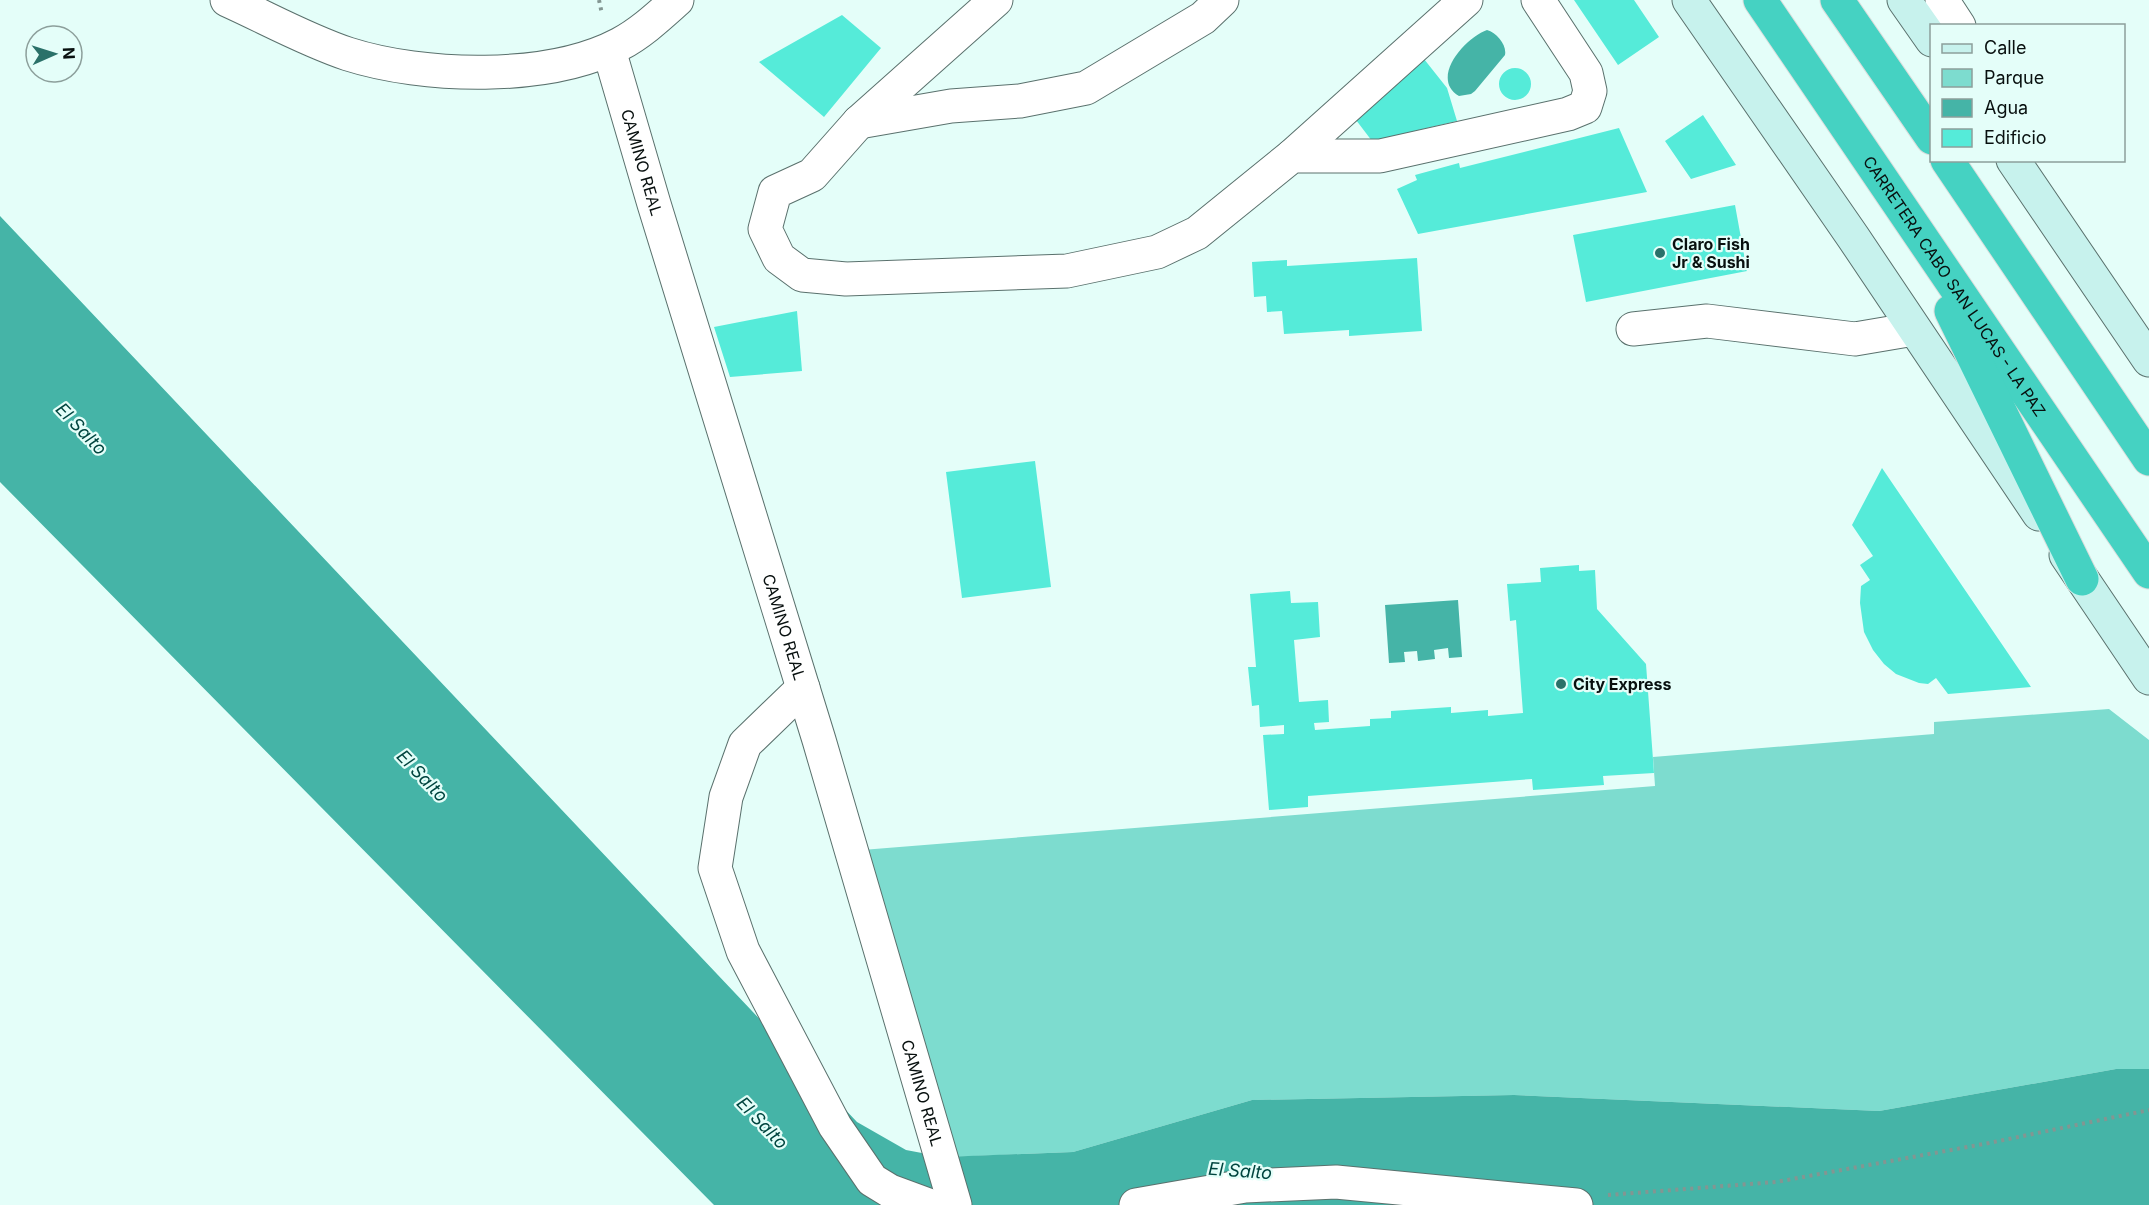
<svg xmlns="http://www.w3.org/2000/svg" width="2149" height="1205" font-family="Inter,sans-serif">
<rect width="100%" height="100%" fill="#e4fef9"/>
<!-- green -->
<path fill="#7ddccf" d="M2109 709 2149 740V1069H2116L1879 1111 1514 1095 1252 1100 1073 1152 948 1157 862 850 1655 786 1653 757 1934 734V722Z"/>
<!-- water -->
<path fill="#45b4a7" d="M1487 30C1497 33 1507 45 1505 55L1475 91 1471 94 1459 96C1429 78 1466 37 1487 30Z
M0 216 857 1122 906 1150 943 1157 1073 1152 1252 1100 1514 1095 1879 1111 2116 1069H2149V1205H714L0 482Z
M1458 600 1462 657 1449 658 1448 648 1434 650 1435 659 1418 661 1417 651 1404 652 1405 662 1389 663 1385 605Z"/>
<!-- building -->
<path fill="#55ebd9" d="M1574 0H1634L1659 37 1618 65Z
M842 15 881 48 824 117 759 62Z
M1424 59 1447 88 1457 121 1372 141 1356 120Z
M1499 84a16 16 0 1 1 32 0a16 16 0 1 1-32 0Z
M1703 115 1736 165 1691 179 1665 141Z
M1619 128 1647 192 1418 234 1397 189 1417 180 1415 175 1459 163 1460 168Z
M1735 205 1747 271 1586 302 1573 235Z
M1417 258 1422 331 1349 336V330L1284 334 1282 311 1267 312 1266 296 1254 297 1252 262 1287 260V266Z
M797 311 802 371 730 377 714 327Z
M1035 461 1051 587 962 598 946 472Z
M1882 468 2031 687 1948 694 1936 678 1928 684 1919 683 1896 674 1884 664 1873 650 1864 632 1860 603 1861 586 1870 580 1860 565 1873 556 1852 525Z
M1579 565V571L1595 570 1597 609 1646 664 1654 773 1603 776 1604 785 1533 790 1532 779 1308 796V807L1269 810 1263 735 1284 734V725L1260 727 1259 705 1252 706 1248 667H1256L1250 594 1290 591 1291 603 1318 602 1320 637 1294 640 1299 702 1328 700 1329 722 1314 723 1315 730 1370 726V719L1391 718V711L1451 707V713L1488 710V716L1523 713 1516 620 1510 621 1507 584 1541 582 1540 568Z"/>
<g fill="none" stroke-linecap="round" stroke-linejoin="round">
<defs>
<g id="street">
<path d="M227 0C267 18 306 40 348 54 423 78 548 82 620 44 641 33 659 16 677 0"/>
<path d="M996 0 859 122 812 175 775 192 765 229 779 258 802 275 846 279 1067 271 1157 252 1197 233 1292 156H1380L1568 114 1585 107 1590 91 1586 73 1538 0"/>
<path d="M1942 0 1959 26"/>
<path id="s1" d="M609 50 654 204 819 740 955 1205"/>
<path d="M859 122 951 106 1020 101 1086 88 1203 18 1222 0"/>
<path d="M1292 156 1466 0"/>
<path d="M1633 329 1707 321 1855 339 1914 329"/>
<path d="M803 688 745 744 726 797 715 868 743 951 835 1126 872 1180 890 1191 928 1205"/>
<path d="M1136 1205 1245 1186 1336 1182 1576 1205"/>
</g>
<path id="secondary" d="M1689 0 1853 237 2039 514
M1904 0 1932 40
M2013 160 2149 360
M2066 555 2149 678"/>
<g id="highway">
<path id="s2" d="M1760 0 2149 572"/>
<path d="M1837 0 1932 138"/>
<path d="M1947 160 2149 459"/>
<path d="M1951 311 2082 579"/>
</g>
</defs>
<!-- street casing -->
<use href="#street" stroke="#5a716d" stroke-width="35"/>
<!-- secondary casing -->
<use href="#secondary" stroke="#5a716d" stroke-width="35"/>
<!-- highway casing -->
<use href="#highway" stroke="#dcdedd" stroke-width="35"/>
<!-- path -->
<path stroke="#839692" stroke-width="4" stroke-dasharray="3 4.5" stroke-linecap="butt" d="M599 0 602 14
M1608 1195 1776 1182 1989 1143 2149 1110"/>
<!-- street -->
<use href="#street" stroke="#fff" stroke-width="33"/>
<!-- secondary -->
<use href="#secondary" stroke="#c7f2ed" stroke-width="33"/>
<!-- highway -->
<use href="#highway" stroke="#45d2c2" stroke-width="33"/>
</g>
<!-- markers -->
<g fill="#2a7169" stroke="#e4fef9" stroke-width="2">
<circle cx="1660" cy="253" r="6"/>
<circle cx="1561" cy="684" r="6"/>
</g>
<g text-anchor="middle" stroke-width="4.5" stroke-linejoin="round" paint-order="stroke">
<!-- street labels -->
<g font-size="16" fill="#08100f" stroke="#e4fef9">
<text dy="6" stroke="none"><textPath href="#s1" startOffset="117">CAMINO REAL</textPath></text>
<text dy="6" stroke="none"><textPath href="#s2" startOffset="346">CARRETERA CABO SAN LUCAS - LA PAZ</textPath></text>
<text dy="6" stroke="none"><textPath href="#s1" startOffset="603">CAMINO REAL</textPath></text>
<text dy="6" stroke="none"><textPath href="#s1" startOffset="1089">CAMINO REAL</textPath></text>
</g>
<!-- poi labels -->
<g font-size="16" font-weight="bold" fill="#08100f" stroke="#e4fef9" text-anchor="start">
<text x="1672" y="250">Claro Fish<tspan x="1672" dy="18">Jr &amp; Sushi</tspan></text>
<text x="1573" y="690">City Express</text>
</g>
<!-- water labels -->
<g font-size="18" font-style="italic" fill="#00453f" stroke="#e4fef9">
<text transform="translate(81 429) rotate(46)" y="6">El Salto</text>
<text transform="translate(422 776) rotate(46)" y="6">El Salto</text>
<text transform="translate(762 1123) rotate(46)" y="6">El Salto</text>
<text transform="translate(1240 1171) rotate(4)" y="6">El Salto</text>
</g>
</g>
<!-- legend -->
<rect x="1930" y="24" width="195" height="138" fill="#e4fef9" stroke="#8c9f9b" stroke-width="1.5"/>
<rect x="1942" y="44" width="30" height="9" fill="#c7f2ed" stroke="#8c9f9b" stroke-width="1.5"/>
<text x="1984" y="54" font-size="18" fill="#08100f">Calle</text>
<rect x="1942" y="69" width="30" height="18" fill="#7ddccf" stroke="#8c9f9b" stroke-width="1.5"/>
<text x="1984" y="84" font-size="18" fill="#08100f">Parque</text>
<rect x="1942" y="99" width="30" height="18" fill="#45b4a7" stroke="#8c9f9b" stroke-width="1.5"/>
<text x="1984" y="114" font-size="18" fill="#08100f">Agua</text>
<rect x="1942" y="129" width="30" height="18" fill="#55ebd9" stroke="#8c9f9b" stroke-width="1.5"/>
<text x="1984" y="144" font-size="18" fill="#08100f">Edificio</text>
<!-- north arrow -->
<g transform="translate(54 54) rotate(87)"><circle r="28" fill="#e4fef9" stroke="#8c9f9b" stroke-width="1.5"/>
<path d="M0-4.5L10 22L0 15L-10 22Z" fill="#2a7169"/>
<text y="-9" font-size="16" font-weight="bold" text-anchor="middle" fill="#08100f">N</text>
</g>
</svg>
